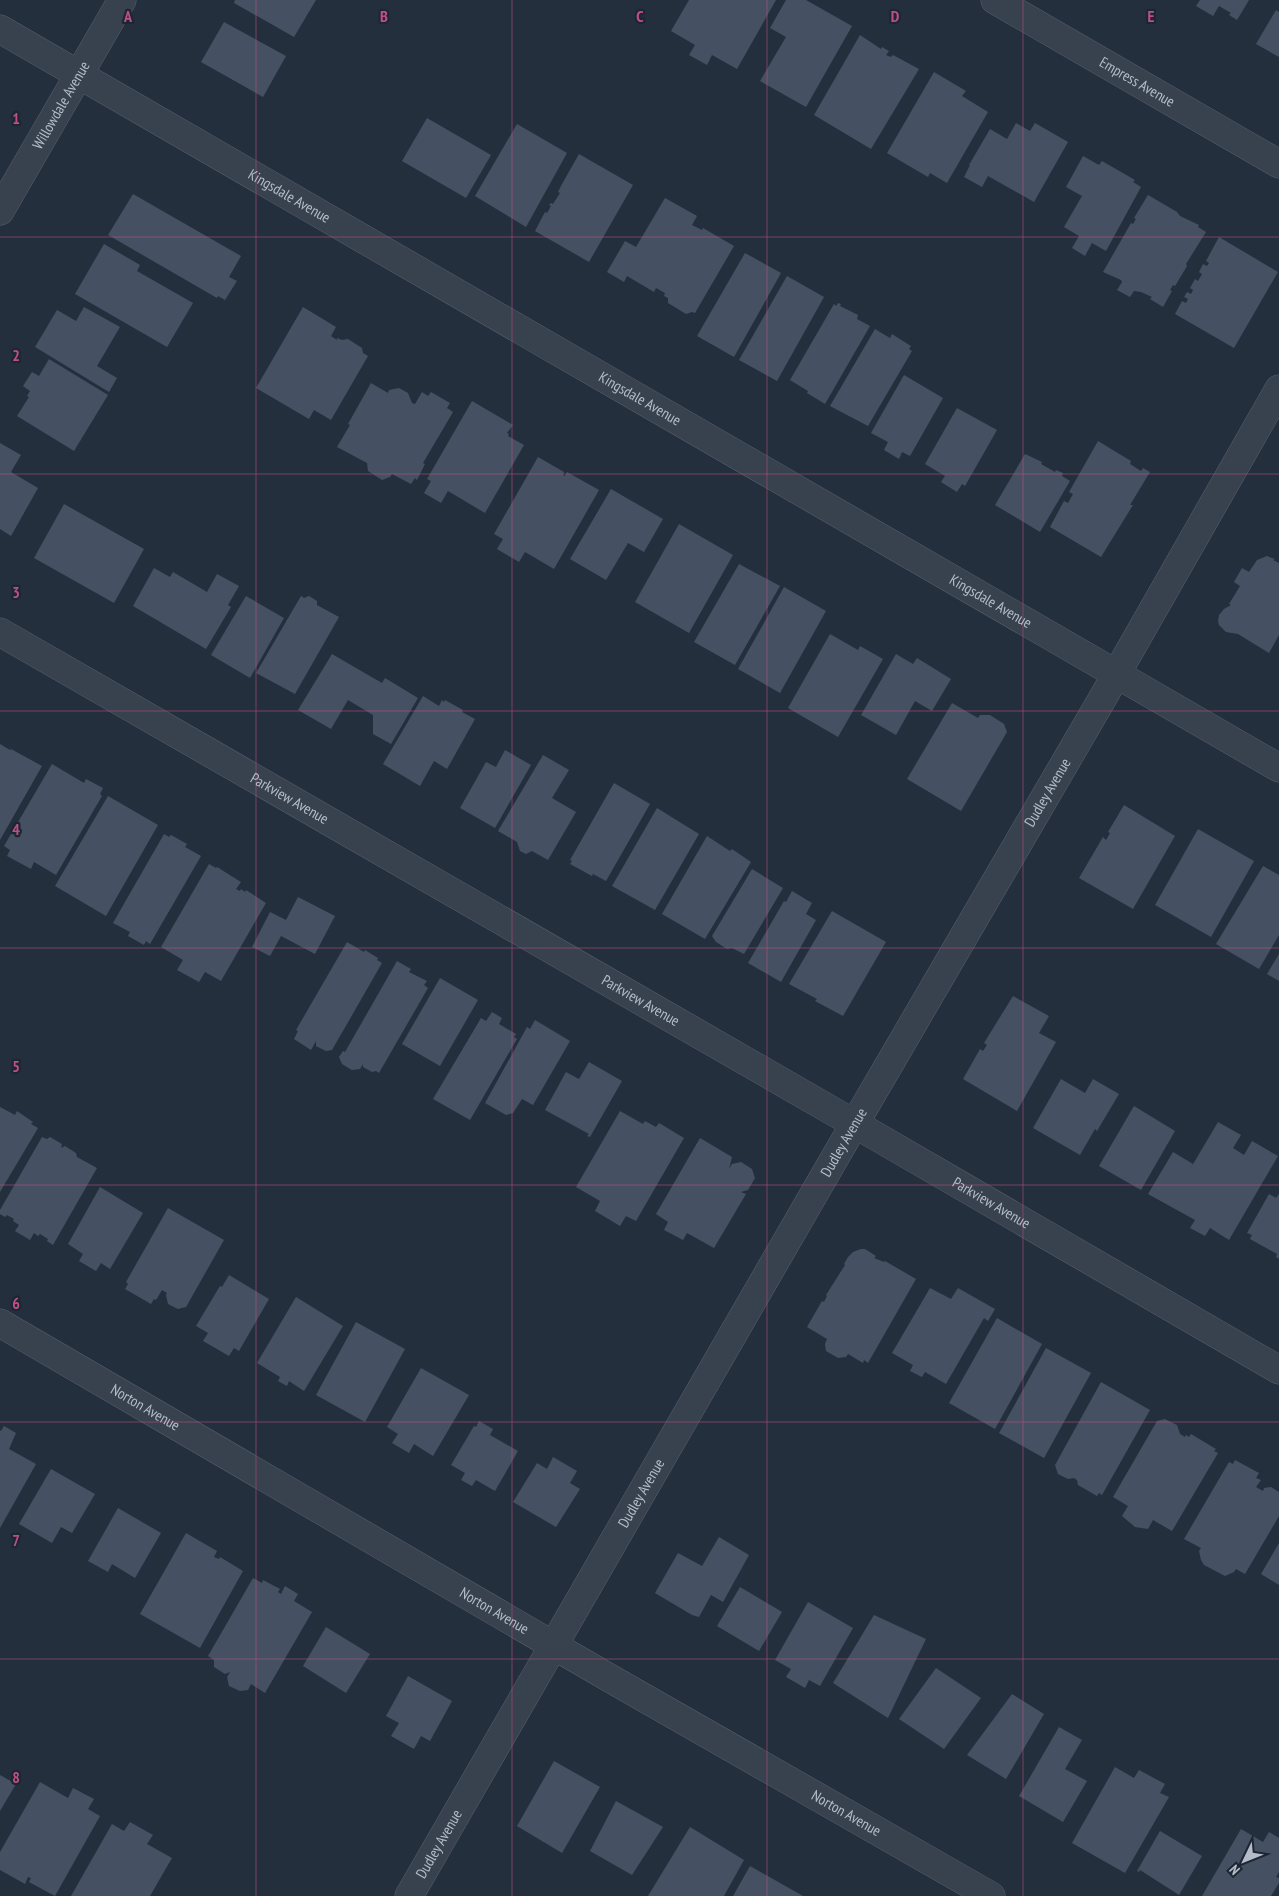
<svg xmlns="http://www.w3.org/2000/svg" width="1279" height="1896" font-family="'PT Sans Narrow',sans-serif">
<rect width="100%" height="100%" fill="#242f3e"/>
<!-- building -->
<path fill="#455162" d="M235 0H316L294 37 234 3Z
M689 0H776L737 69 712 55 707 65 689 55 695 45 671 31Z
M786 0H806L852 26 806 107 760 81 786 37 770 28Z
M1200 0H1249L1237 20 1229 15 1231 13 1219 6 1213 16 1196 6Z
M1276 10 1279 12V57L1256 44Z
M224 22 286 56 263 97 201 62Z
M860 35 881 49 882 47 889 51 886 55 891 57 893 55 919 69 871 149 814 115Z
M934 72 966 91 962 96 988 112 947 183 930 173 928 177 887 153Z
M427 118 491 155 466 198 402 161Z
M1016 123 1030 131 1035 123 1068 142 1034 202 988 176 982 187 964 177 970 165H969L990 129 1007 139Z
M517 124 567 153 526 227 475 196Z
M579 154 633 185 589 262 535 231 545 212 547 213 551 206 549 205 551 203 553 204 560 193 558 192 562 184Z
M1083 156 1099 165 1102 161 1135 180 1133 182 1141 187 1106 251 1092 243 1085 256 1072 248 1079 236 1064 227 1082 196 1066 187Z
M133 194 241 256 229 277 237 281 225 300 218 296 217 298 108 235Z
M1148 195 1177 212 1180 216 1199 225 1198 227 1206 232 1186 264 1187 266 1175 286 1173 285 1170 290 1172 291 1163 307 1150 299 1152 297 1141 292 1134 291 1130 297 1117 290 1122 282 1121 280 1103 272 1131 223 1133 224 1136 219 1134 218Z
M665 198 697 216 692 225 702 230 703 228 734 246 695 313 692 312 686 314 668 303V298L664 296 665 293 656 288 654 292 627 276 624 282 607 272 625 241 636 247Z
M1219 237 1278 272 1234 348 1175 314 1182 301 1186 303 1188 299 1184 297 1187 292 1191 294 1193 290 1190 288 1195 279 1198 281 1202 274 1199 272 1203 264 1207 266 1209 263 1206 261Z
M104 244 140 265 137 271 193 303 167 347 75 294Z
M745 253 781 273 734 357 697 336Z
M787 276 824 297 777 381 739 360Z
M838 303 841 304 840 306 858 315 857 319 870 326 825 404 807 393 808 391 790 380 834 304 836 306Z
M84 307 120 327 97 366 117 378 109 392 35 347 57 310 76 321Z
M303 307 336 327 331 336 337 340V338L342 340 348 339 362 348 363 353 368 356 331 420 314 410 309 419 256 388Z
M875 329 890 338 892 334 895 336 911 346 909 349 912 351 868 426 830 406Z
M49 359 108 395 74 451 17 416 29 397 27 396 30 391 23 386 32 372 39 376Z
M904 375 943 398 910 456 902 452 899 459 884 450 888 442 871 433Z
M371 383 388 393 389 390 399 388 408 393 412 403 415 404 422 392 428 396 431 392 450 403 447 408 453 412 423 463 425 464 417 480 415 478 411 484 392 474 390 477 382 480 368 471 367 463 337 447 350 425 348 424Z
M472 401 513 425 507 433 509 434 508 436 524 445 485 513 448 491 441 503 424 493 431 481 427 479Z
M957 408 997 430 965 486 962 484 957 492 941 482 945 476 925 464Z
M1098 441 1131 461 1130 464 1141 471 1143 468 1150 472 1130 505H1133L1101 557 1050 527 1064 501 1068 503 1073 494 1069 492Z
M0 443 21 455 11 472 38 488 11 536 0 529Z
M1025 454 1042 462 1041 464 1055 472 1056 470 1063 473 1062 476 1070 481 1040 532 995 505Z
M538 457 564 472 563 475 565 476 567 472 599 490 554 569 525 552 519 562 497 549 503 539 494 534Z
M611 489 663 519 644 552 628 543 606 580 570 559Z
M64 504 144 549 114 603 34 558Z
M679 524 733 555 689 633 635 602Z
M1267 556 1275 559 1273 560 1279 563V635L1269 653 1238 634 1226 632 1219 625 1218 621 1219 615 1224 609 1231 605 1229 604 1240 586 1234 582 1242 568 1249 572 1257 560Z
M739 564 780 586 735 665 694 642Z
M154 568 170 577 173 572 207 592 217 574 239 586 228 605 231 607 206 649 133 606Z
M784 587 826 611 780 693 738 669Z
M246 596 284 618 250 678 211 655Z
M301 596 304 598 309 596 317 601V605L339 617 295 694 256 673Z
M830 634 858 650 860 646 883 659 838 737 788 708Z
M332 654 382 683 385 678 418 698 391 744 373 734V715L348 700 331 729 298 710Z
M896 654 913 664 917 658 951 679 932 711 915 701 896 735 861 715Z
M423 696 439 706 442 700 444 702 445 700 463 710 462 712 475 719 447 769 434 761 420 786 383 764Z
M952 703 978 718 980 715H990L1004 724 1007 732 961 811 907 779Z
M0 744 10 750 11 749 42 766 0 840Z
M505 750 531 765 495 828 460 808 486 762 496 767Z
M543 755 569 770 552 798 576 812 548 860 532 851 526 854 520 851 517 842 498 831Z
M52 764 84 783 86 779 103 788 100 794 102 796 56 875 34 862 31 869 7 856 10 850 4 846Z
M614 783 650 804 606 881 593 874 592 876 570 864 572 861 570 860Z
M108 796 158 825 106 916 55 886Z
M1124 805 1175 836 1133 909 1079 878 1103 837 1106 840 1110 833 1108 832Z
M657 808 699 834 655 910 612 886Z
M1198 829 1254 861 1211 937 1155 905Z
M164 834 169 837 171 835 187 844 185 847 201 856 150 944 146 941 144 945 128 936 130 932 113 923Z
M707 836 730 851 732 849 751 862 705 939 662 914Z
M209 864 216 868 217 867 241 882 236 889 240 891 241 889 245 892 246 890 266 903 221 981 205 972 199 982 177 970 183 960 161 947Z
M1263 866 1279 875V935L1259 969 1216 944Z
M752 869 783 888 744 954 732 948 727 949 716 942 712 936Z
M792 891 812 903 806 914 816 920 781 982 748 963 784 901 786 902Z
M298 897 335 916 315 954 281 936 270 956 252 947 270 912 286 920Z
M832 911 886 942 843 1016 815 1001 817 999 789 984Z
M347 942 364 952 365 950 378 958 377 960 382 963 332 1050 326 1051 316 1046V1041L311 1050 294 1039 298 1031 296 1030Z
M1279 954V981L1267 974Z
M397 961 411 969 409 972 427 981 424 985 428 988 379 1073 376 1071 372 1072 363 1067V1064L360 1069 352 1070 342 1064 339 1057 343 1051 345 1052Z
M440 978 478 1000 440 1066 402 1044Z
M1013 996 1049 1016 1039 1033 1056 1042 1017 1111 963 1079 980 1049 983 1051 987 1045 984 1043Z
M492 1012 502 1018 499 1024 516 1034 514 1037 517 1039 470 1120 433 1099 481 1018 486 1021Z
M535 1020 570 1041 533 1105 522 1099 513 1113 506 1115 485 1103 527 1027 530 1029Z
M589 1062 622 1081 590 1137 587 1136 589 1134 545 1110 566 1072 579 1079Z
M1061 1079 1085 1093 1093 1079 1119 1094 1097 1131 1095 1129 1080 1155 1033 1128Z
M1134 1106 1175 1131 1141 1190 1099 1166Z
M0 1107 15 1115 17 1111 33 1122 31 1124 38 1128 0 1192Z
M620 1111 643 1124 645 1121 656 1127 659 1123 684 1138 636 1221 626 1216 620 1226 595 1211 600 1201 576 1187Z
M1218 1122 1241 1135 1233 1148 1244 1155 1252 1141 1278 1156 1229 1240 1210 1228 1205 1236 1190 1228 1195 1220 1148 1194 1173 1152 1193 1164 1186 1176Z
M42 1137 47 1139 50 1137 62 1144 61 1148 65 1146 76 1153 77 1157 97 1168 53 1245 47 1241 48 1239 40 1234 38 1236 34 1233 30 1240 15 1231 19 1225 13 1221 14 1219 7 1215 5 1217 0 1214V1210Z
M700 1138 732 1157 729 1169 732 1164 741 1162 752 1169 755 1178 748 1190 741 1192 746 1194 714 1248 687 1233 683 1240 664 1230 668 1222 656 1214Z
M100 1187 143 1213 110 1269 101 1263 96 1271 79 1261 83 1254 68 1244Z
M1269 1194 1276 1198 1279 1194V1259L1276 1257 1277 1254 1250 1239 1252 1235 1247 1233Z
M168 1208 224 1240 186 1307 178 1309 168 1304 166 1295 167 1293 162 1290 156 1300 154 1299 151 1304 125 1289 128 1284 126 1282Z
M861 1249H865L876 1256 874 1258 884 1262 885 1261 916 1279 868 1363 864 1360 863 1363 848 1354 846 1357 838 1358 826 1351 825 1344 827 1339 807 1327 822 1301 824 1302 827 1296 826 1295 845 1265 844 1264 848 1257 853 1252Z
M229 1275 269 1299 239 1351 234 1348 229 1356 203 1341 208 1333 196 1326 220 1286 222 1287Z
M930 1288 951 1299 958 1288 995 1309 988 1321 984 1318 946 1384 925 1372 922 1377 910 1371 913 1365 892 1353Z
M296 1297 343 1326 304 1391 289 1381 287 1386 278 1381 280 1377 257 1363Z
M997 1318 1042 1344 995 1429 949 1403Z
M356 1322 405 1349 365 1422 316 1395Z
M1046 1348 1091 1373 1044 1458 999 1433Z
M421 1368 469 1395 433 1456 414 1444 409 1453 392 1443 398 1434 387 1427Z
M1101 1382 1150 1410 1102 1495 1099 1493 1097 1496 1078 1485 1077 1480 1074 1478 1068 1479 1058 1474 1055 1465Z
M1165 1419 1177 1425 1180 1434 1185 1437 1186 1435 1189 1437 1191 1434 1216 1449 1214 1451 1218 1453 1172 1531 1153 1520 1148 1529 1135 1527 1122 1516 1128 1506 1113 1497 1157 1421Z
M479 1421 493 1429 490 1435 518 1451 495 1491 476 1480 472 1486 461 1480 465 1473 451 1465 474 1426 476 1427Z
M4 1426 16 1433 9 1449 36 1464 0 1528V1430L1 1431Z
M553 1457 577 1471 570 1483 580 1489 556 1527 513 1502 537 1463 547 1469Z
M1235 1460 1259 1473 1256 1478 1261 1480 1256 1487 1263 1491 1264 1488 1271 1487 1279 1492V1516L1245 1574 1236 1569 1234 1572 1225 1576 1204 1565 1201 1560 1199 1551 1201 1548 1184 1539 1229 1462 1233 1464Z
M51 1469 95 1494 72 1533 61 1527 52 1543 19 1524Z
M118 1508 161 1533 135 1578 112 1564 108 1572 88 1561Z
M186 1533 217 1551 214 1557 219 1559 220 1557 243 1571 200 1648 140 1614Z
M719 1537 749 1555 723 1602 711 1595 699 1617 692 1615 655 1593 678 1553 702 1566Z
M1279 1543V1585L1261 1574Z
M253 1578 262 1583 263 1580 280 1589 278 1592 281 1594 285 1586 298 1594 294 1601 312 1612 265 1693 251 1684 248 1690 240 1691 229 1686 227 1677 230 1672 225 1674 214 1667V1660L208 1656Z
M740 1587 782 1612 759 1651 717 1626Z
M808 1602 853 1628 820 1686 809 1680 805 1688 786 1677 791 1669 775 1660Z
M874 1615 926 1639 888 1718 833 1683Z
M326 1627 370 1654 346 1693 303 1666Z
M936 1668 981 1698 944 1749 899 1719Z
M408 1676 452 1701 430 1741 421 1736 414 1749 391 1736 399 1723 386 1716Z
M1012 1694 1044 1714 1006 1779 967 1755Z
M1059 1727 1082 1740 1065 1769 1087 1781 1063 1822 1019 1796Z
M554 1761 600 1787 562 1853 517 1826Z
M1115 1767 1134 1778 1139 1770 1165 1784 1160 1793 1169 1797 1125 1873 1072 1843Z
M0 1775 16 1784 0 1811Z
M40 1782 68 1798 73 1788 94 1799 88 1809 100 1816 55 1896 29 1882 31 1878 28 1877 25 1884 0 1870V1852Z
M616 1801 663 1827 632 1875 590 1851Z
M130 1822 153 1835 147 1844 172 1858 150 1896H71L112 1824 124 1831Z
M690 1827 744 1860 724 1896H648Z
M1241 1829 1263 1842 1269 1832 1279 1838V1872L1276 1877 1279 1878V1883L1271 1896H1202Z
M1160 1831 1202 1856 1179 1895 1140 1870 1139 1872 1137 1871Z
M750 1866 803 1896H733Z"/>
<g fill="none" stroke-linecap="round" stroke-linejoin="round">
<defs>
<g id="minor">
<path id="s1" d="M0 29 1279 768"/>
<path id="s2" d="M0 632 855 1124 1279 1370"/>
<path id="s3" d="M0 1323 606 1676 991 1896"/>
<path id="s4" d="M409 1896 837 1154 1101 701 1279 389"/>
</g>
<g id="tertiary">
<path id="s5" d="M995 0 1279 164"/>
<path id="s6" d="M0 211 122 0"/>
</g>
</defs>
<!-- minor casing -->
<use href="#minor" stroke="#565f6c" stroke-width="29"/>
<!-- tertiary casing -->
<use href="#tertiary" stroke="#565f6c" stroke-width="29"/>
<!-- minor -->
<use href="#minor" stroke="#38414e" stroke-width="28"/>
<!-- tertiary -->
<use href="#tertiary" stroke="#38414e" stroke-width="28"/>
</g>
<!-- grid -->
<path fill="none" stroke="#bd5182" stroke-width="1" stroke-opacity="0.55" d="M256 0V1896M512 0V1896M767 0V1896M1023 0V1896M0 237H1279M0 474H1279M0 711H1279M0 948H1279M0 1185H1279M0 1422H1279M0 1659H1279"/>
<g text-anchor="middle" stroke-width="4.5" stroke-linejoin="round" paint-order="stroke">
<!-- street labels -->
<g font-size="15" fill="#b4bcc9" stroke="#1d2633">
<text dy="5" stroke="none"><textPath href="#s5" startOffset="164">Empress Avenue</textPath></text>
<text dy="5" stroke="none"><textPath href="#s6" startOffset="122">Willowdale Avenue</textPath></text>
<text dy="5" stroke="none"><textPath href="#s1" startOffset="334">Kingsdale Avenue</textPath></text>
<text dy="5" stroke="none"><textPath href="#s1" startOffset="739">Kingsdale Avenue</textPath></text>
<text dy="5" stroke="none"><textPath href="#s1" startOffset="1144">Kingsdale Avenue</textPath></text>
<text dy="5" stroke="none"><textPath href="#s4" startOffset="1275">Dudley Avenue</textPath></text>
<text dy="5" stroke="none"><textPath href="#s2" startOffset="334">Parkview Avenue</textPath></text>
<text dy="5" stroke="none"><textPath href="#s2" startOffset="739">Parkview Avenue</textPath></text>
<text dy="5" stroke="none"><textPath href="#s4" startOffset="870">Dudley Avenue</textPath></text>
<text dy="5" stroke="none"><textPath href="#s2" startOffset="1144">Parkview Avenue</textPath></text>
<text dy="5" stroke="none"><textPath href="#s3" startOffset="168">Norton Avenue</textPath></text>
<text dy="5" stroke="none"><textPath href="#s4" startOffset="465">Dudley Avenue</textPath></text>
<text dy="5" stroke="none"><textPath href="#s3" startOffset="572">Norton Avenue</textPath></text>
<text dy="5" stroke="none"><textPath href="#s3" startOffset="978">Norton Avenue</textPath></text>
<text dy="5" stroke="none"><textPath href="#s4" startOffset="60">Dudley Avenue</textPath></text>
</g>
</g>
<g font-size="16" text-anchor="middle" font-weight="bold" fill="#bd5182" stroke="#1d2633" stroke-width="4.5" stroke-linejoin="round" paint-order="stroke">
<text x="128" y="22">A</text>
<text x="384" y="22">B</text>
<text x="640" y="22">C</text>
<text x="895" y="22">D</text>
<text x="1151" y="22">E</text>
<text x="16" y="124">1</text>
<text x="16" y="361">2</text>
<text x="16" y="598">3</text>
<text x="16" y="835">4</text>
<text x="16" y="1072">5</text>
<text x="16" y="1309">6</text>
<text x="16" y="1546">7</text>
<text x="16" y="1783">8</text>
</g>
<!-- north arrow -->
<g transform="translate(1244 1861) rotate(227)" stroke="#1d2633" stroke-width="4" paint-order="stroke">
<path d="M0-4L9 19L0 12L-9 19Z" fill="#b4bcc9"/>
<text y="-8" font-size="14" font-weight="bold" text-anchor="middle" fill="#b4bcc9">N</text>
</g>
</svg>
